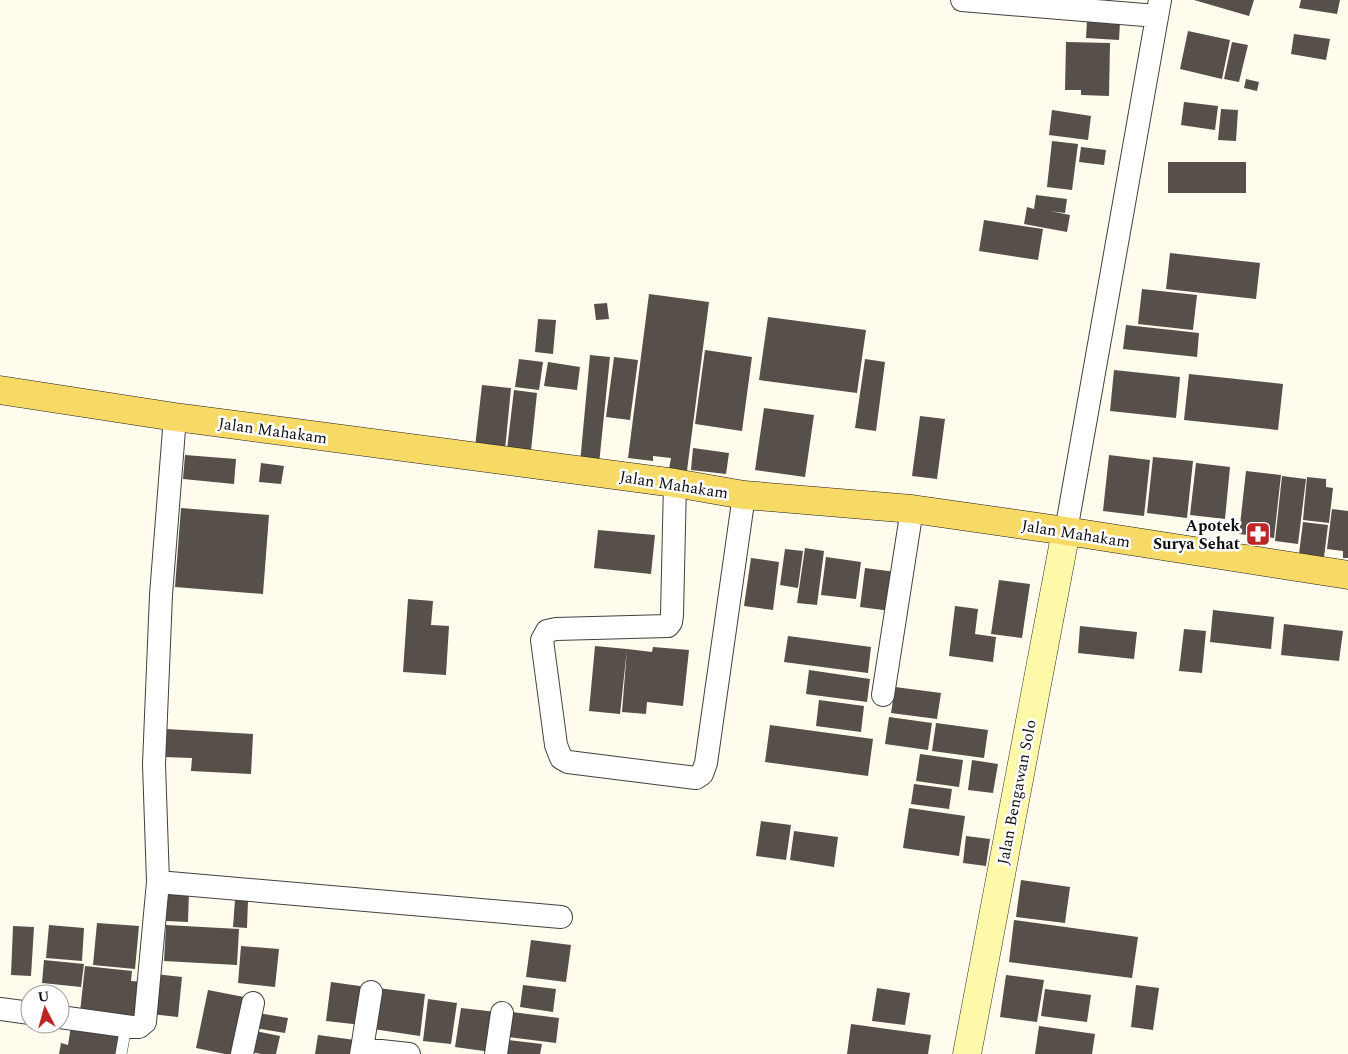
<svg xmlns="http://www.w3.org/2000/svg" width="1348" height="1054" font-family="Spectral,serif">
<rect width="100%" height="100%" fill="#fffcee"/>
<!-- building -->
<path fill="#564f4a" d="M1194 0H1254L1249 16Z
M1301 0H1340L1337 14 1299 8Z
M1087 20 1120 22 1119 40 1086 38Z
M1188 31 1230 40 1222 79 1180 69Z
M1294 34 1330 39 1326 60 1291 54Z
M1066 42 1110 43 1109 96 1081 95V90H1065Z
M1232 42 1248 45 1239 82 1224 79Z
M1246 79 1259 82 1257 91 1244 88Z
M1184 102 1218 106 1215 130 1181 125Z
M1221 109 1238 110 1236 141 1218 140Z
M1052 110 1091 116 1088 140 1049 135Z
M1052 141 1078 144 1072 190 1047 187Z
M1081 147 1106 150 1104 165 1079 162Z
M1168 162H1246V193H1168Z
M1036 195 1067 199 1065 213 1050 211 1070 215 1067 232 1024 224 1027 207 1034 209Z
M984 220 1043 229 1038 260 979 251Z
M1170 253 1260 263 1256 299 1166 289Z
M1142 289 1197 295 1193 330 1138 324Z
M649 294 709 302 686 478 668 475 671 458 653 456V461L628 458Z
M607 303 609 319 596 320 594 304Z
M768 317 866 330 857 393 759 380Z
M538 319 556 320 553 354 535 352Z
M1126 325 1199 333 1197 357 1123 349Z
M705 350 752 357 742 431 695 424Z
M590 355 610 357 599 464 580 463Z
M614 357 638 360 630 420 606 417Z
M519 359 543 362 539 390 515 387Z
M865 359 885 362 876 431 855 428Z
M548 362 580 367 577 390 544 386Z
M1114 370 1180 377 1176 418 1110 411Z
M1189 374 1283 384 1278 430 1184 420Z
M482 385 511 388 505 450 475 447Z
M514 390 537 393 530 460 506 458Z
M764 408 814 415 805 477 755 470Z
M920 416 945 419 937 479 912 476Z
M693 448 729 453 726 474 691 470Z
M185 455 236 459 234 484 183 479Z
M1109 455 1150 460 1144 516 1103 511Z
M1153 457 1193 461 1187 518 1147 513Z
M261 463 284 466 281 484 259 482Z
M1196 463 1230 467 1225 519 1190 515Z
M1246 471 1281 475 1274 538 1239 534Z
M1282 476 1306 479 1298 544 1275 541Z
M1307 477 1326 479V487L1333 488 1329 523 1303 520Z
M181 508 269 515 263 594 175 587Z
M1332 509 1348 511V558H1343V551L1327 549Z
M1303 522 1328 525 1324 557 1299 554Z
M598 530 655 535 651 574 594 568Z
M805 548 824 551 817 605 797 603Z
M785 549 803 551 798 588 780 585Z
M826 557 861 562 856 599 821 595Z
M751 558 779 562 773 610 744 606Z
M865 568 896 572 891 611 860 607Z
M999 580 1030 584 1022 638 991 634Z
M408 599 433 601 431 625 449 626 446 675 403 672Z
M955 606 978 609 975 634 996 637 993 662 949 656Z
M1213 610 1274 617 1271 649 1210 642Z
M1284 624 1343 631 1339 661 1281 655Z
M1080 626 1137 632 1134 659 1078 653Z
M1184 629 1206 631 1202 673 1179 671Z
M788 636 871 647 868 673 784 662Z
M595 646 627 649 620 714 589 711Z
M653 647 689 650 683 706 647 702 646 714 622 712 627 649 652 652Z
M809 670 870 679 867 702 806 694Z
M895 687 941 693 937 719 891 713Z
M819 700 864 706 861 732 816 726Z
M889 717 932 723 928 750 885 744Z
M936 723 988 730 984 758 932 751Z
M770 725 873 739 868 776 765 762Z
M166 729 253 734 251 774 191 771 192 758 164 757Z
M920 754 963 760 959 787 916 781Z
M972 760 998 764 993 793 968 790Z
M914 784 952 789 949 809 911 804Z
M909 808 965 816 959 856 903 848Z
M761 821 791 825 786 860 756 856Z
M794 831 838 837 834 867 790 860Z
M966 836 990 839 986 866 963 863Z
M1021 880 1070 887 1065 923 1016 917Z
M168 890 189 891 188 922 166 921Z
M235 900H248L247 928 233 927Z
M1014 920 1138 937 1132 978 1009 962Z
M97 923 139 926 135 969 93 965Z
M49 925 84 928 82 961 46 958Z
M166 925 239 929 237 965 164 961Z
M13 926 34 927 31 976 11 975Z
M531 940 571 945 566 982 526 977Z
M241 946 279 949 275 987 238 983Z
M44 960 84 964 81 987 42 983Z
M85 966 132 971 131 981 144 982 140 1018 80 1012Z
M155 974 182 977 178 1017 151 1014Z
M1006 975 1044 980 1037 1022 1000 1017Z
M331 982 367 987 362 1025 326 1021Z
M523 985 556 989 553 1012 520 1007Z
M1136 985 1159 988 1153 1030 1131 1027Z
M378 988 425 994 420 1036 373 1029Z
M877 988 910 993 905 1025 872 1021Z
M1045 989 1091 995 1087 1022 1041 1016Z
M208 990 244 997 233 1054H225L196 1048Z
M428 999 457 1003 451 1044 423 1041Z
M461 1008 497 1012 491 1052 455 1047Z
M512 1012 559 1018 556 1043 508 1037Z
M258 1013 288 1018 285 1033 255 1028Z
M851 1024 931 1035 928 1054H847Z
M71 1026 120 1034 116 1054H59L61 1043 68 1045Z
M1039 1026 1095 1034 1092 1054H1035Z
M250 1030 280 1036 276 1054H261L246 1051Z
M318 1035 355 1040 353 1054H315Z
M507 1040 542 1044 540 1054H505Z"/>
<g fill="none" stroke-linecap="round" stroke-linejoin="round">
<defs>
<path id="lane" d="M121 1054 126 1026"/>
<path id="street" d="M962 0 1157 16
M675 483 672 615 671 622 668 626 556 629 547 631 542 640 556 745 561 758 568 762 696 778 702 774 706 763 744 495
M1066 531 1160 0
M883 695 912 509
M158 882 561 917
M0 1009 30 1013
M60 1017 132 1027H139L145 1022 158 882 154 764 161 595 175 417
M362 1049 371 992
M242 1054 253 1003
M361 1054 362 1049 409 1054
M496 1054 502 1013"/>
<path id="secondary" d="M967 1054 1066 531"/>
<path id="primary" d="M0 390 175 417 675 483 744 495 912 509 1066 531 1348 575"/>
</defs>
<!-- lane casing -->
<use href="#lane" stroke="#404040" stroke-width="12"/>
<!-- street casing -->
<use href="#street" stroke="#404040" stroke-width="24"/>
<!-- secondary casing -->
<use href="#secondary" stroke="#2f2f2f" stroke-width="29"/>
<!-- primary casing -->
<use href="#primary" stroke="#1e1e1e" stroke-width="29"/>
<!-- lane -->
<use href="#lane" stroke="#fff" stroke-width="11"/>
<!-- street -->
<use href="#street" stroke="#fff" stroke-width="22"/>
<!-- secondary -->
<use href="#secondary" stroke="#fef8a9" stroke-width="28"/>
<!-- primary -->
<use href="#primary" stroke="#f7da65" stroke-width="28"/>
</g>
<!-- icons -->
<defs>
<symbol id="pharmacy-square" viewBox="-11 -11 22 22"><rect x="-9" y="-9" width="18" height="18" rx="4" fill="#bc2627" stroke="#fff"/><path d="M-2-6h4v4h4v4h-4v4h-4v-4h-4v-4h4Z" fill="#fff"/></symbol>
</defs>
<g fill-rule="evenodd">
<use href="#pharmacy-square" x="1244" y="520" width="28" height="28"/>
</g>
<g text-anchor="middle" stroke-width="5" stroke-linejoin="round" paint-order="stroke">
<!-- street labels -->
<g font-size="16" fill="#0d0d0d" stroke="#fff">
<text transform="translate(273 430) rotate(8)" y="6">Jalan Mahakam</text>
<text transform="translate(674 484) rotate(9)" y="6">Jalan Mahakam</text>
<text transform="translate(1076 533) rotate(9)" y="6">Jalan Mahakam</text>
<text transform="translate(1016 792) rotate(-79)" y="6">Jalan Bengawan Solo</text>
</g>
<!-- poi labels -->
<g font-size="16" font-weight="bold" fill="#0d0d0d" stroke="#fff" text-anchor="end">
<text x="1240" y="531">Apotek<tspan x="1240" dy="18">Surya Sehat</tspan></text>
</g>
</g>
<!-- north arrow -->
<g transform="translate(45 1009) rotate(354)"><circle r="24" fill="#ffffff" stroke="#9e9e9e"/>
<path d="M0-4L9 19L0 12L-9 19Z" fill="#bc2627"/>
<text y="-8" font-size="14" font-weight="bold" text-anchor="middle" fill="#0d0d0d">U</text>
</g>
</svg>
